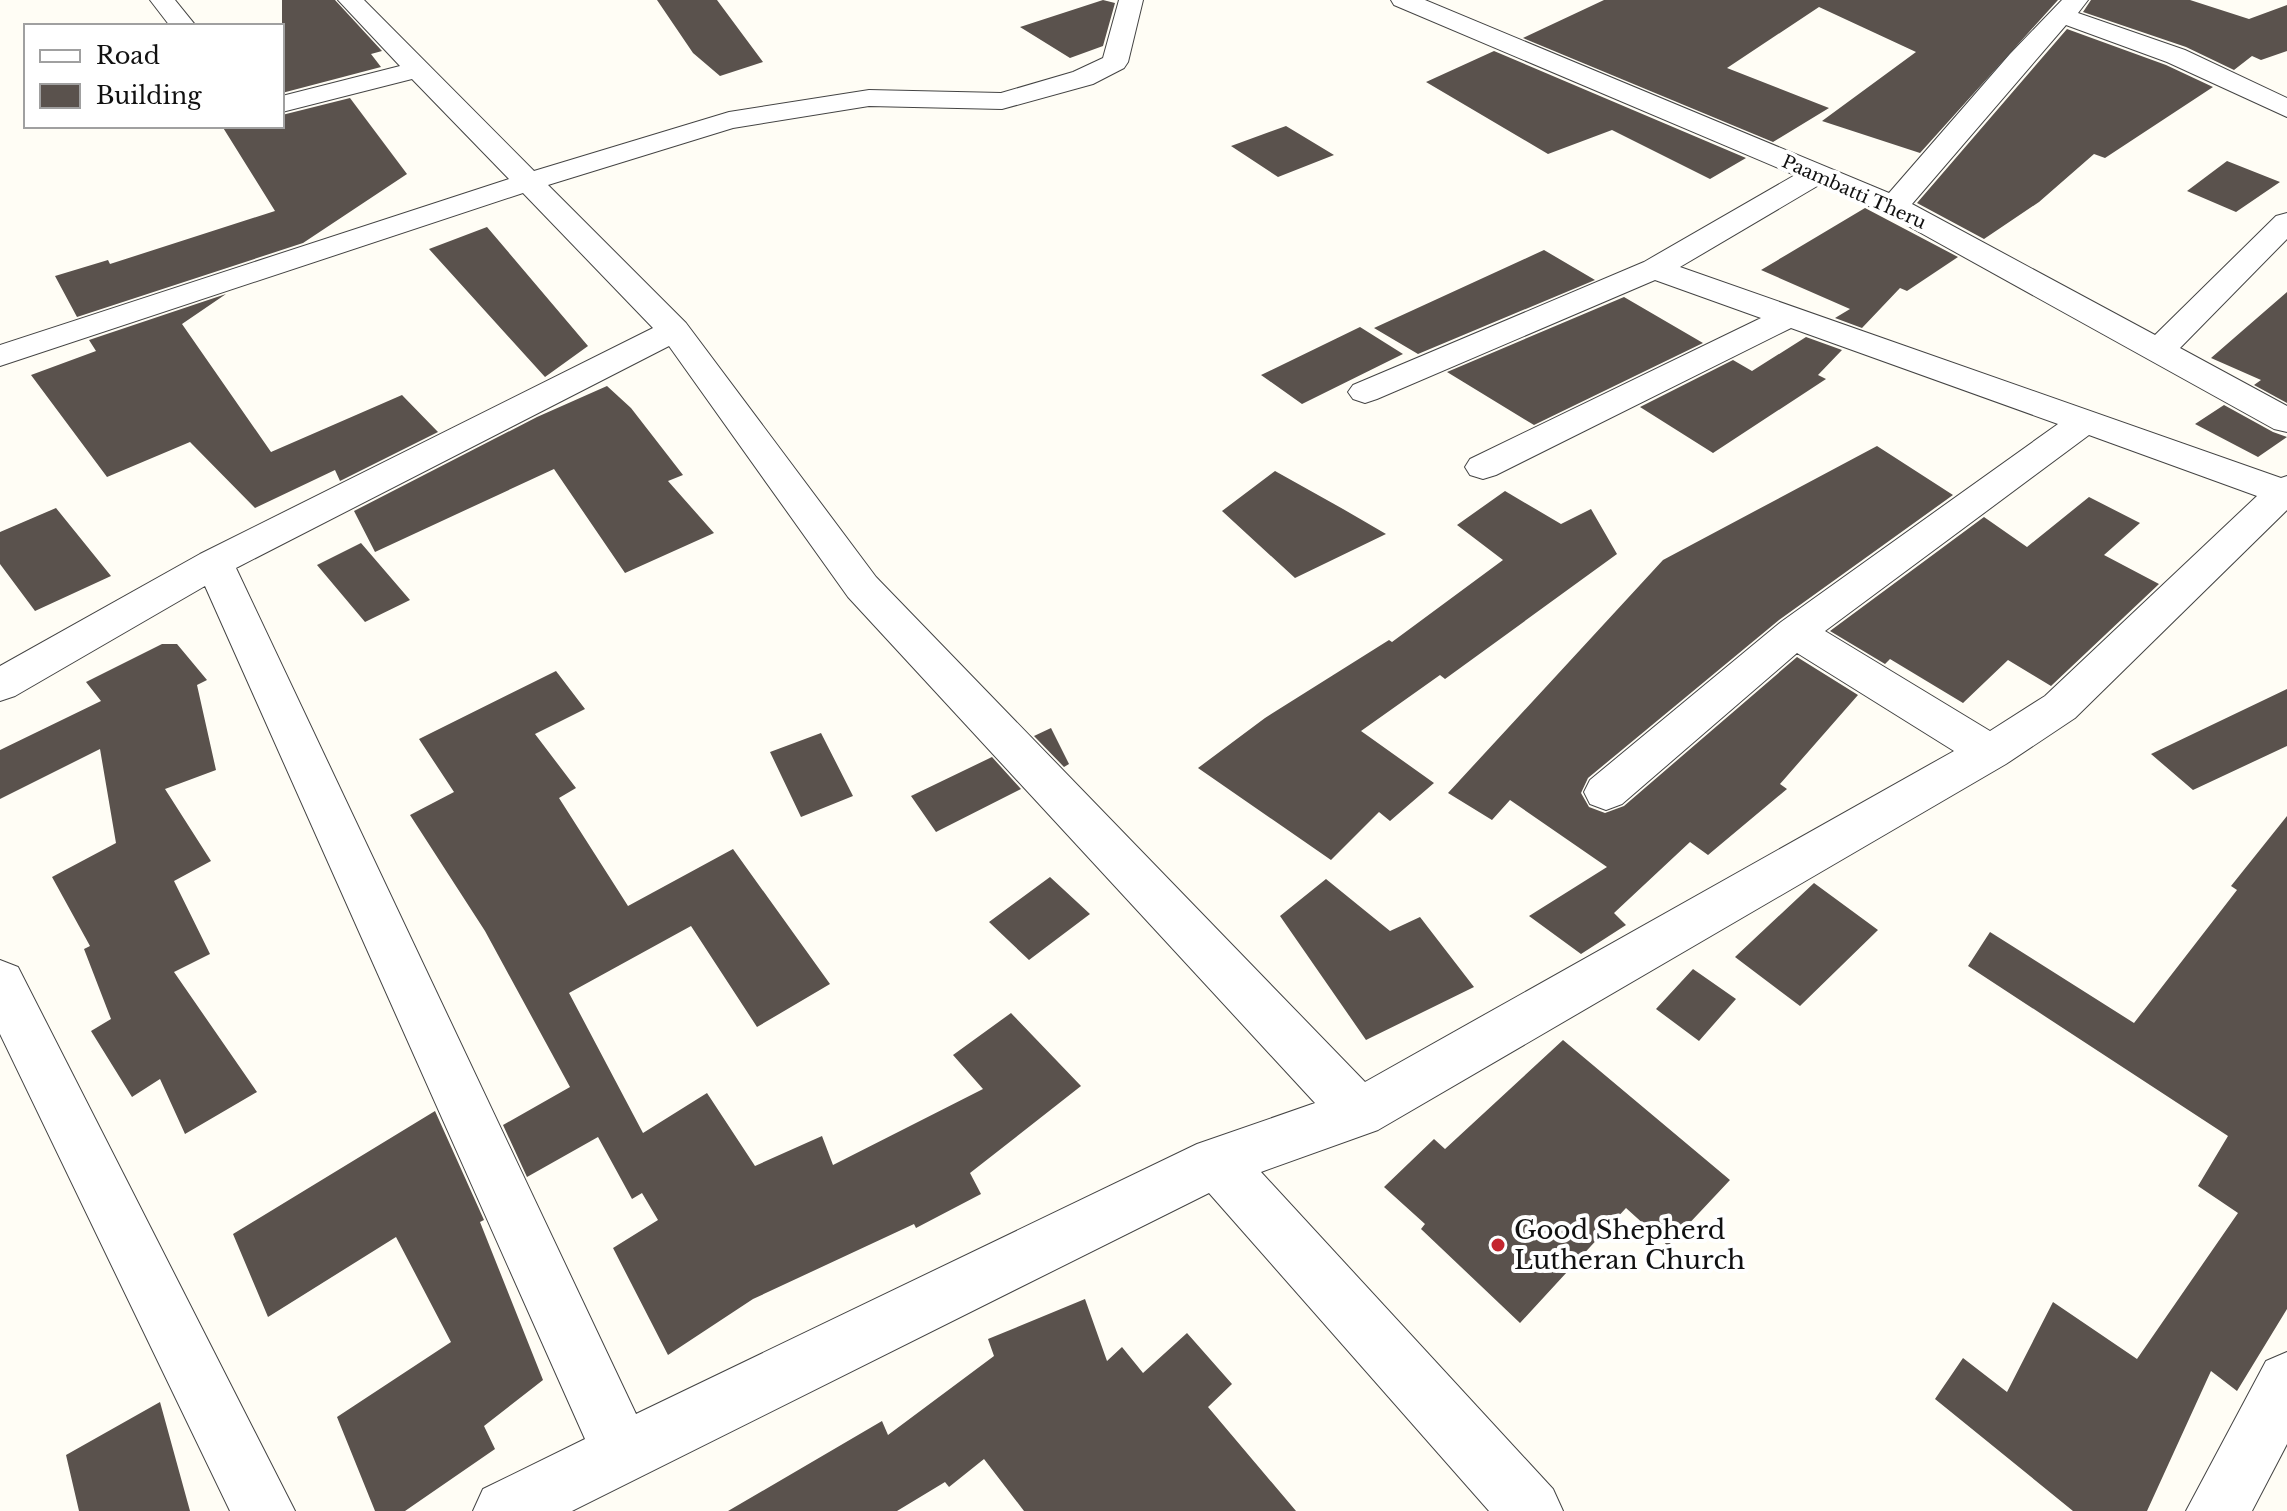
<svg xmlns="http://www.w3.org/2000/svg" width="2287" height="1511" font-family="'Libre Baskerville',serif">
<rect width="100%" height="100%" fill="#fffdf5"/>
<!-- building -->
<path fill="#5a524d" d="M282 0H335L382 51 371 54 381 67 282 93Z
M657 0H717L763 62 720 76 693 53Z
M1103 0 1115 3 1103 46 1070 58 1020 27Z
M1604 0H2058L1920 153 1822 121 1916 52 1819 7 1727 68 1829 108 1773 142 1523 38Z
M2091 0H2190L2249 19 2287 5V51L2261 60 2252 56 2234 70 2186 47 2083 12Z
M2067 29 2166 65 2213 87 2105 158 2094 154 2039 202 1984 239 1917 203Z
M1494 51 1746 158 1710 179 1612 130 1548 154 1426 82Z
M350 98 407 174 303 243 77 317 55 276 108 260 110 264 275 211 222 126H282V115Z
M1286 126 1334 155 1278 177 1231 146Z
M2227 161 2280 182 2236 212 2187 191Z
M1865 208 1958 257 1907 291 1900 288 1862 328 1835 318 1850 309 1761 270Z
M487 227 588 346 545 377 429 249Z
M1544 250 1595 280 1418 354 1374 328Z
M2287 292V403L2254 385 2261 380 2211 358Z
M226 294 182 324 271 452 402 395 438 432 340 481 335 470 255 508 190 442 107 477 31 375 96 351 89 340Z
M1624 297 1703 343 1534 425 1447 372Z
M1360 327 1403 354 1302 404 1261 375Z
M1806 337 1842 350 1818 375 1826 379 1713 453 1640 407 1733 360 1752 371Z
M607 386 631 408 683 475 668 481 714 533 625 573 554 469 375 552 354 511 537 417Z
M2224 405 2273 432 2287 437 2258 457 2195 424Z
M1877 446 1953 495 1779 620 1588 778 1581 793 1589 807 1605 813 1624 806 1797 657 1858 695 1780 784 1787 789 1708 855 1690 842 1614 913 1626 925 1581 954 1529 916 1607 867 1510 800 1492 820 1448 793 1663 560Z
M1275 471 1343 509 1386 534 1295 578 1222 511Z
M1505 491 1561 524 1591 509 1617 554 1445 679 1440 675 1361 731 1434 783 1390 821 1379 812 1331 860 1198 768 1265 718 1389 640 1392 642 1503 560 1457 525Z
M2089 497 2140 523 2104 555 2159 584 2051 686 2008 660 1963 703 1890 659 1885 664 1830 631 1984 517 2027 547Z
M56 508 111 576 35 611 0 564V532Z
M361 543 410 600 365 622 317 565Z
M162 644H177L207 680 197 685 216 770 165 789 211 861 174 881 210 954 174 972 257 1092 185 1134 160 1079 132 1097 91 1031 111 1019 84 949 90 946 52 877 116 843 100 749 0 799V750L101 701 86 682Z
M556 671 585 709 535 734 576 788 559 798 628 906 733 849 830 984 757 1027 691 926 569 993 643 1133 707 1093 755 1166 822 1136 833 1165 983 1089 953 1055 1011 1013 1081 1086 970 1173 981 1194 916 1228 914 1224 753 1299 668 1355 613 1248 658 1220 642 1193 632 1199 598 1137 527 1177 503 1125 570 1087 485 931 410 815 454 792 419 739Z
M2287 689V746L2193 790 2151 754Z
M1051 728 1069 764 1064 767 1034 736Z
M821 733 853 796 801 817 770 752Z
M992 757 1021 789 936 832 911 796Z
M2287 816V1309L2237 1391 2211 1371 2147 1511H2073L1935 1399 1963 1358 2007 1392 2053 1302 2137 1359 2238 1213 2198 1186 2228 1136 1968 966 1990 932 2134 1023 2237 890 2231 886Z
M1050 877 1090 914 1029 960 989 922Z
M1326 879 1390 931 1420 917 1474 987 1366 1040 1280 916Z
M1814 883 1878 930 1800 1006 1735 957Z
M1693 969 1736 999 1699 1041 1656 1009Z
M1563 1040 1730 1180 1668 1246 1626 1208 1520 1323 1421 1229 1425 1224 1384 1187 1434 1139 1445 1149Z
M435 1111 484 1220 480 1222 543 1380 484 1426 495 1449 405 1511H375L337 1417 451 1342 396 1237 268 1317 233 1234Z
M1085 1299 1107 1361 1122 1347 1143 1373 1187 1333 1232 1384 1208 1407 1296 1511H1024L984 1459 949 1487 945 1482 897 1511H728L882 1421 888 1435 994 1356 988 1339Z
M160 1402 190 1511H79L66 1455Z"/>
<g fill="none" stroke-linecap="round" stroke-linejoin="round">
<defs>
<path id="minor" d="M150 0H175L196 26H170Z
M338 0H364L534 171 729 112 869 90 1001 93 1073 72 1103 58 1119 0H1143L1128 62 1124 68 1093 84 1002 109 869 106 733 128 548 185 686 323 876 577 1365 1082 1954 751 1797 653 1622 804 1606 810 1590 804 1584 792 1590 780 1781 622 2058 424 1791 328 1496 475 1483 479 1470 475 1465 467 1470 459 1761 318 1655 280 1377 399 1365 403 1353 399 1348 392 1353 385 1644 262 1795 175 1394 5 1391 0H1425L1889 193 2010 54 2062 0H2088L2078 13 2185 50 2287 98V117L2167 62 2066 25 1912 204 2155 335 2276 216 2287 213V239L2180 348 2287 406V432L2274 429 1883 212 1819 185 1680 267 2281 478 2287 476V510L2075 718 2006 764 1378 1130 1261 1172 1553 1489 1563 1511H1489L1209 1193 572 1511H473L483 1489 585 1439 205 586 15 696 0 701V666L200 554 653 328 523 193 0 366V345L509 179 412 79 282 112V96L400 66ZM669 346 848 597 1315 1103 1197 1144 636 1414 236 568ZM2089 435 2257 496 2045 696 1990 731 1825 631Z
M0 960 18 967 295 1511H230L0 1034Z
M2287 1352V1444L2252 1511H2186L2266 1361Z"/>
</defs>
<!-- minor casing -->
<use href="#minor" stroke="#444" stroke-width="2"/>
<!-- minor -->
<use href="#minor" fill="#fff" fill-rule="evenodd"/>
</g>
<!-- markers -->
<circle fill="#c4262e" stroke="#fff" stroke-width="3" cx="1498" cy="1245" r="8"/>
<g text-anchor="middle" stroke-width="8" stroke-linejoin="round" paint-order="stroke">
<!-- far-street labels -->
<g font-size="18" fill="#111" stroke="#fff">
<text transform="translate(1854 192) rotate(24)" y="6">Paambatti Theru</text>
</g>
<!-- near-poi labels -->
<g font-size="26" fill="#111" stroke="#fff" text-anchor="start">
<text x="1514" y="1239">Good Shepherd<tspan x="1514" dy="30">Lutheran Church</tspan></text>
</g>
</g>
<!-- legend -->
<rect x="24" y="24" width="260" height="104" fill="#ffffff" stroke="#a0a0a0" stroke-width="2"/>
<rect x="40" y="50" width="40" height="12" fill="#ffffff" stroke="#a0a0a0" stroke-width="2"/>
<text x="96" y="64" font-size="24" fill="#111111">Road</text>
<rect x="40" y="84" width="40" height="24" fill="#5a524d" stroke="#a0a0a0" stroke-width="2"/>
<text x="96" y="104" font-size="24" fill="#111111">Building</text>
</svg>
